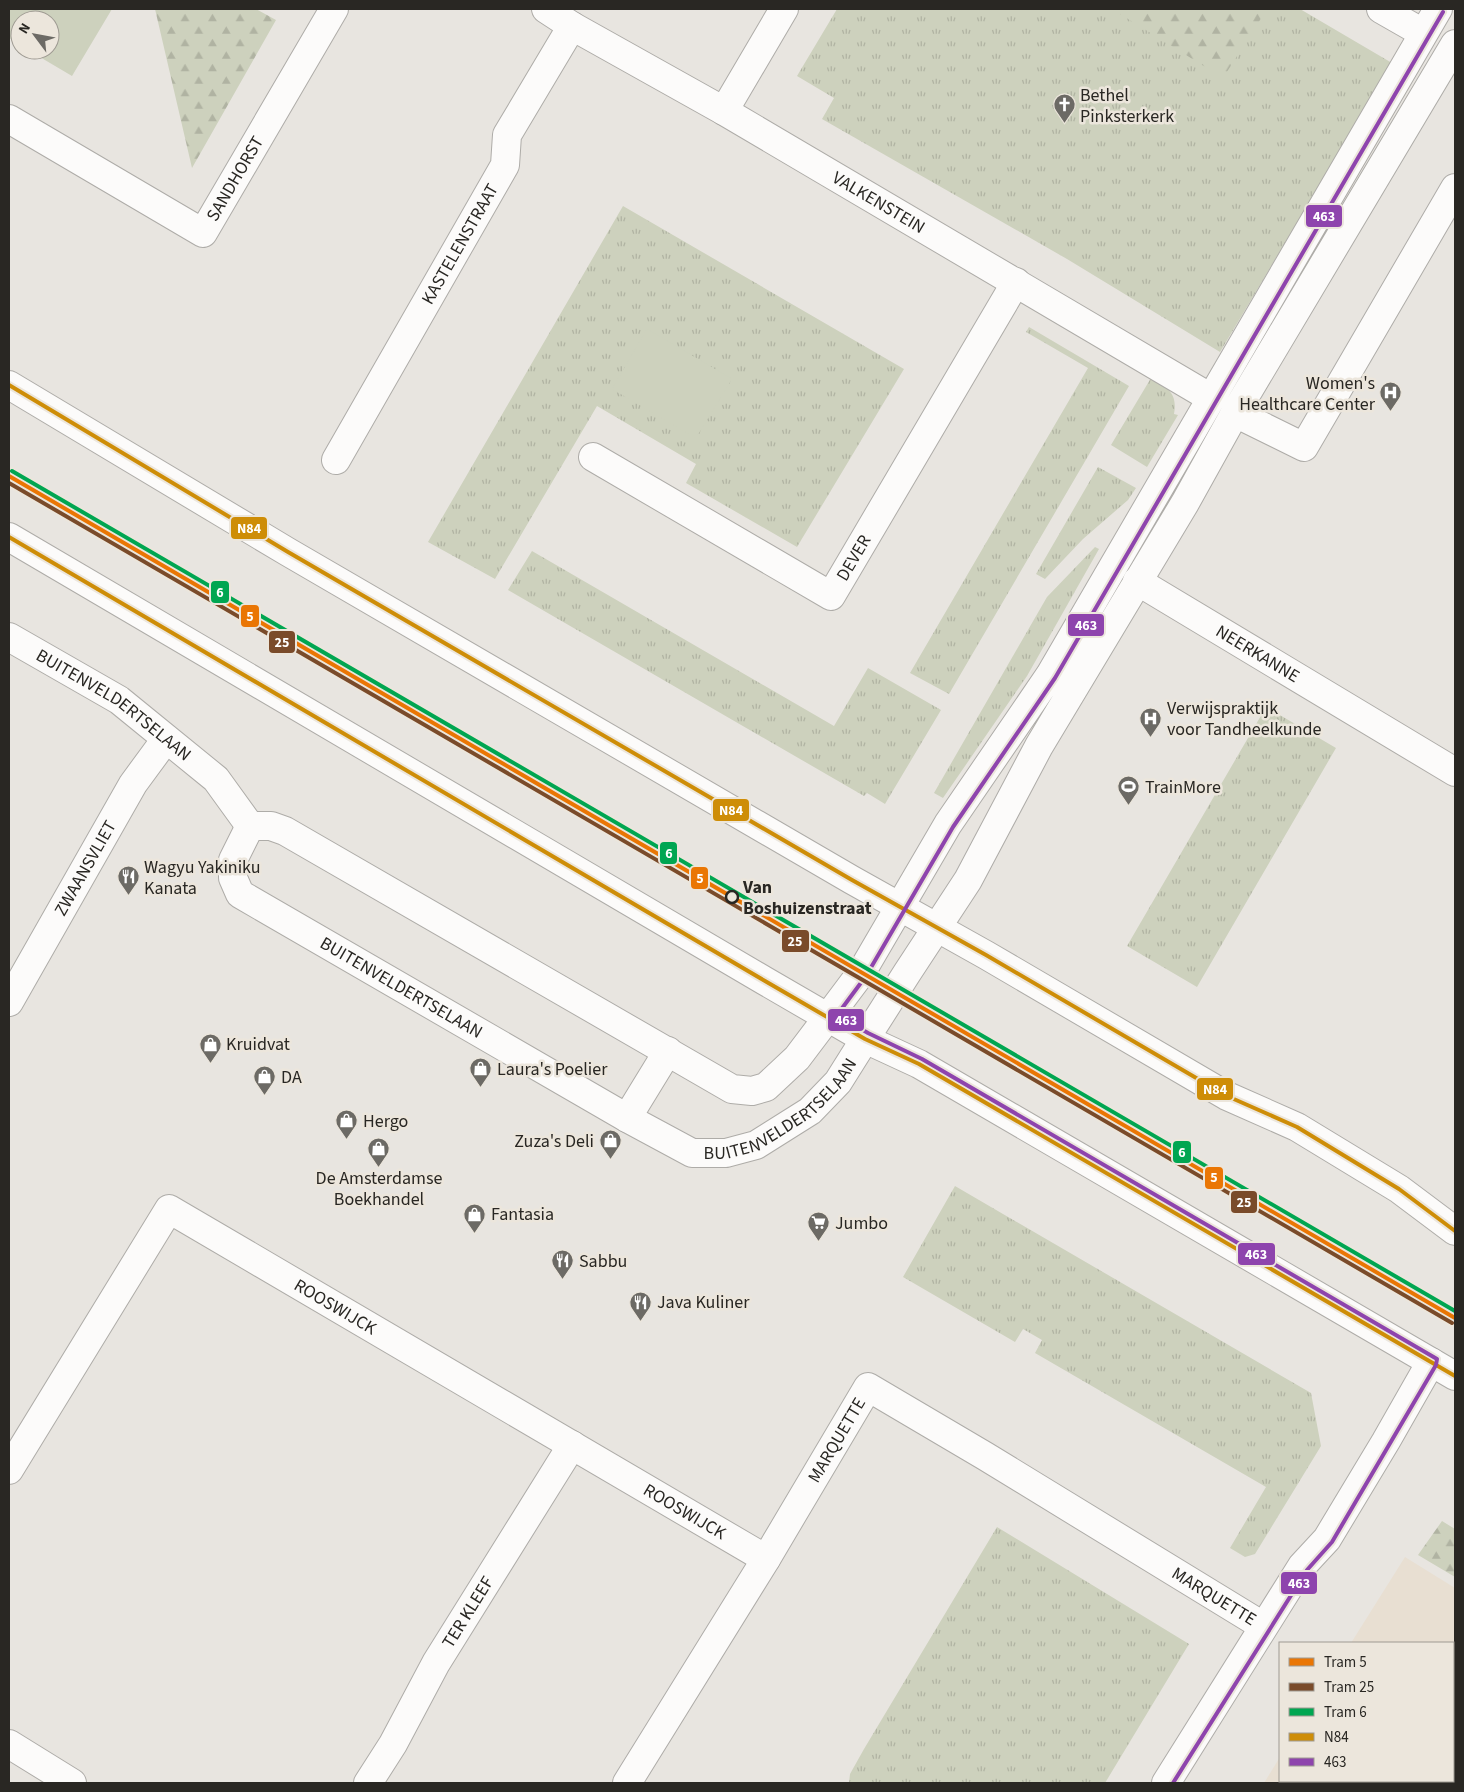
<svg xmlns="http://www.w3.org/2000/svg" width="1464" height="1792" font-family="'Source Sans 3',sans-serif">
<defs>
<pattern id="grass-tufts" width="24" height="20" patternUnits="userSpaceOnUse" patternTransform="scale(1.25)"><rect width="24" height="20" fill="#cdd1bd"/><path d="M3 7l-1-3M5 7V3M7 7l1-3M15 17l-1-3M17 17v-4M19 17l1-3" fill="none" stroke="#b0b3a2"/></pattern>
<pattern id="forest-firs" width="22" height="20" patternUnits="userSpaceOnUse" patternTransform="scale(1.25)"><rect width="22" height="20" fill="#cdd1bd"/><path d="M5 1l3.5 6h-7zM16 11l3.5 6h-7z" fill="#b0b3a2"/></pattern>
</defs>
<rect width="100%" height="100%" fill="#e8e5e0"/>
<!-- education -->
<path fill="#e8dfd2" d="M1405 1557 1455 1588V1783H1264L1280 1757V1781H1453V1643H1351Z"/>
<!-- grass -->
<path fill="url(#grass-tufts)" d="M837 9H1300L1392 63 1220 352 1067 259 822 119 834 98 797 76Z
M623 206 904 369 797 547 686 483 696 464 597 406 495 579 428 542Z
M1029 327 1129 386 949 694 910 673 1088 368 1026 332Z
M1151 378C1167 387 1178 393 1174 414L1178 415 1147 467 1111 445Z
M1098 467 1136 488 1128 500 1083 539 1045 579 1036 574Z
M1095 547 1099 549 1027 676 943 798 934 793 1047 597Z
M532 551 834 726 868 668 941 710 885 804 867 793 864 796 508 590Z
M1266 707 1336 748 1197 987 1127 946Z
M955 1186 1311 1393 1321 1446 1255 1554 1245 1557 1230 1548 1266 1487 1035 1353 1042 1340 1023 1329 1015 1342 903 1277Z
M997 1527 1189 1644 1105 1783H849L850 1774 864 1749Z"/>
<!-- forest -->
<path fill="url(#forest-firs)" d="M155 9H256L276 20 192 168Z
M1112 9H1267L1223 78Z
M1442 1521 1455 1529V1577L1418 1555Z"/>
<!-- park -->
<path fill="#cdd1bd" d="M9 9H112L72 76 28 50H50V20H20V45L9 38Z
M647 329 732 379 696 438 612 389Z"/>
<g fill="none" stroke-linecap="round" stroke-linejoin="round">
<defs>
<g id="minor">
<path id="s1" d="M546 9 572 26 724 111 1211 398"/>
<path d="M1381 9 1423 33"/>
<path d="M724 111 784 9"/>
<path id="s2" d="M9 119 203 233 334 9"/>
<path d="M1235 413 1304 447 1455 188"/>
<path id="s3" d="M593 457 831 596 1016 282"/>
<path id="s4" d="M336 460 505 165 507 135 572 26"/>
<path id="s5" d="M1137 581 1455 772"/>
<path id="s6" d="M9 637 119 700 216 779 250 826"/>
<path id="s7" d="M250 826 233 860V878L240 894 627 1118 692 1153H726L756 1145 810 1111 838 1082 865 1039"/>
<path d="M250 826H271L285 831 732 1089 752 1091 766 1087 797 1058 828 1017"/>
<path id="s8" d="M9 1002 133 784 166 739"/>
<path d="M627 1118 668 1051"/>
<path id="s9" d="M9 1470 169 1209 766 1559"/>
<path d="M9 1744 72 1783"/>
<path id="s10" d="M368 1783 393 1744 436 1663 572 1445"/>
<path id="s11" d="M627 1783 766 1559 868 1387 985 1456 1263 1626"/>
</g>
<path id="tertiary" d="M828 1017 861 973 948 824 1050 675 1438 9
M865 1039 907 973 968 880 1039 746 1185 503 1235 413 1455 44
M1166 1783 1302 1566 1327 1539 1386 1441 1431 1362"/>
<path id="secondary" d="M9 385 288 552 852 880 986 955 1227 1096 1297 1127 1399 1189 1455 1231
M9 537 765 981 865 1039 919 1064 1455 1376"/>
</defs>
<!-- minor casing -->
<use href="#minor" stroke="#aeaca8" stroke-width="30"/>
<!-- tertiary casing -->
<use href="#tertiary" stroke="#aeaca8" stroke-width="30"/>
<!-- secondary casing -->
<use href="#secondary" stroke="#aeaca8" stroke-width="30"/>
<!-- minor -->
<use href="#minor" stroke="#fcfbfa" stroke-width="28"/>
<!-- tertiary -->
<use href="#tertiary" stroke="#fcfbfa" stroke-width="28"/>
<!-- secondary -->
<use href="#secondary" stroke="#fcfbfa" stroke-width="28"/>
<defs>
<path id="bus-1" d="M9 385 288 552 852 880 986 955 1227 1096 1297 1127 1399 1189 1455 1231
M9 537 765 981 865 1039 919 1064 1455 1376"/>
<path id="bus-2" d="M1173 1783 1307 1570 1332 1542 1436 1365 1437 1359 922 1059 868 1033 837 1015 866 976 953 827 1055 678 1443 12"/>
</defs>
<!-- bus-1 casing -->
<use href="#bus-1" stroke="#ece6dc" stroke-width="8"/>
<!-- bus-2 casing -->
<use href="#bus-2" stroke="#ece6dc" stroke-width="8"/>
<!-- bus-1 -->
<use href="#bus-1" stroke="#ce8d07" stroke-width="4"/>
<!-- bus-2 -->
<use href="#bus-2" stroke="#8e44ad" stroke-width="4"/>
<defs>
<path id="tram-1" d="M9 476 1455 1318"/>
<path id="tram-2" d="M9 483 1452 1323"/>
<path id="tram-3" d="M12 471 1455 1311"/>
</defs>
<!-- tram-1 casing -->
<use href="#tram-1" stroke="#ece6dc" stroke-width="8"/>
<!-- tram-2 casing -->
<use href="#tram-2" stroke="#ece6dc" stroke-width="8"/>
<!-- tram-3 casing -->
<use href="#tram-3" stroke="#ece6dc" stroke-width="8"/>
<!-- tram-1 -->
<use href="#tram-1" stroke="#ea7604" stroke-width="4"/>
<!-- tram-2 -->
<use href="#tram-2" stroke="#7a4b2a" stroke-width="4"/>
<!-- tram-3 -->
<use href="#tram-3" stroke="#00a651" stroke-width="4"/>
</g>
<!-- icons -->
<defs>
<symbol id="church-pin" viewBox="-11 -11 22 30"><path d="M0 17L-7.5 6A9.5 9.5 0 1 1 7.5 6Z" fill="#6c6a65" stroke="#ece6dc"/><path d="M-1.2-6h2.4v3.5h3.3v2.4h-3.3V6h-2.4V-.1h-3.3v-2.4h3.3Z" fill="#fff"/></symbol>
<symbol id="hospital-pin" viewBox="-11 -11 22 30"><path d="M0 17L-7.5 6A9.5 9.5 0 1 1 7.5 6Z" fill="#6c6a65" stroke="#ece6dc"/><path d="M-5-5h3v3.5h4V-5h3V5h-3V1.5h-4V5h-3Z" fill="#fff"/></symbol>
<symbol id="stadium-pin" viewBox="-11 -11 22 30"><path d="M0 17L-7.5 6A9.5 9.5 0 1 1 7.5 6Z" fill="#6c6a65" stroke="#ece6dc"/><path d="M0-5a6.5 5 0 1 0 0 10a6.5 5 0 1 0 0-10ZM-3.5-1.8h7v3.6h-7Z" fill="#fff"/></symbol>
<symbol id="restaurant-pin" viewBox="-11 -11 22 30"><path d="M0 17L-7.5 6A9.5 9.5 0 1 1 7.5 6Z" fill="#6c6a65" stroke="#ece6dc"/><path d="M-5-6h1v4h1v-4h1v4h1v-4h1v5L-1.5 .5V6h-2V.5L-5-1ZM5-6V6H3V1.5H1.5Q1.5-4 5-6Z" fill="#fff"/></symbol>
<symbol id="shop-pin" viewBox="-11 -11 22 30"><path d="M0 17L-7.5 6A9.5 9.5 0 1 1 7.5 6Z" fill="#6c6a65" stroke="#ece6dc"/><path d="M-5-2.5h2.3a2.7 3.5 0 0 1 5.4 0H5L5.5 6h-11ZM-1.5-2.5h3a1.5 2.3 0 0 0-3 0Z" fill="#fff"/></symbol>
<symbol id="supermarket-pin" viewBox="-11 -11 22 30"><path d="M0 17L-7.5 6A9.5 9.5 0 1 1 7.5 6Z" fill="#6c6a65" stroke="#ece6dc"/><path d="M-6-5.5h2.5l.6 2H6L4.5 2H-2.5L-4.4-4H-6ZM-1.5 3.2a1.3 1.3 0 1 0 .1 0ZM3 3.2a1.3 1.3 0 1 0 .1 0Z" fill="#fff"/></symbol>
</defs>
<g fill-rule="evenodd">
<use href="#church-pin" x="1052" y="92" width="25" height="34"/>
<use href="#hospital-pin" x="1378" y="380" width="25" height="34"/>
<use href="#hospital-pin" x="1138" y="706" width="25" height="34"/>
<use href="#stadium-pin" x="1116" y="774" width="25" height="34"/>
<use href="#restaurant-pin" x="116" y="864" width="25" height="34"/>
<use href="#shop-pin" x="198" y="1032" width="25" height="34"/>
<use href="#shop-pin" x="468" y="1056" width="25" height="34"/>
<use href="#shop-pin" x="252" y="1064" width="25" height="34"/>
<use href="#shop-pin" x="334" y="1108" width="25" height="34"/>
<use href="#shop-pin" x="598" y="1128" width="25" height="34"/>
<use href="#shop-pin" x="366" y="1136" width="25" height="34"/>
<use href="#shop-pin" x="462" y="1202" width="25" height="34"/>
<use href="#supermarket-pin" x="806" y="1210" width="25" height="34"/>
<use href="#restaurant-pin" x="550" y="1248" width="25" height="34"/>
<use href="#restaurant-pin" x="628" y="1290" width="25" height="34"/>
</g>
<!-- markers -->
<circle fill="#ece6dc" stroke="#292723" stroke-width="2.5" cx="732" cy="897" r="6"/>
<g text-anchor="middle" stroke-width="5" stroke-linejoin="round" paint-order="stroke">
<!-- poi labels -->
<g font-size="18" fill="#292723" stroke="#ece6dc" text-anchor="start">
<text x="1080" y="101">Bethel<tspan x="1080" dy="21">Pinksterkerk</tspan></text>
<text x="1375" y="389" text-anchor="end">Women's<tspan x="1375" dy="21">Healthcare Center</tspan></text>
<text x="1167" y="714">Verwijspraktijk<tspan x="1167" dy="21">voor Tandheelkunde</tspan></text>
<text x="1145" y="793">TrainMore</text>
<text x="144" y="873">Wagyu Yakiniku<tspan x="144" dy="21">Kanata</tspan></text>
<text x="226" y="1050">Kruidvat</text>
<text x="497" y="1075">Laura's Poelier</text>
<text x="281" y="1083">DA</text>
<text x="363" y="1127">Hergo</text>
<text x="594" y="1147" text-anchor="end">Zuza's Deli</text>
<text x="379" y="1184" text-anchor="middle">De Amsterdamse<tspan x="379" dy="21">Boekhandel</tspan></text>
<text x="491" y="1220">Fantasia</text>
<text x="835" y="1229">Jumbo</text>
<text x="579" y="1267">Sabbu</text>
<text x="657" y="1308">Java Kuliner</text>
</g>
<!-- street labels -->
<g font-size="18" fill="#292723" stroke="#ece6dc">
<text dy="6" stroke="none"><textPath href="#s2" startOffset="288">SANDHORST</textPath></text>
<text dy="6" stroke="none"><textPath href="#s1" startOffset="385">VALKENSTEIN</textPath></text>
<text dy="6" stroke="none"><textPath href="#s4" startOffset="249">KASTELENSTRAAT</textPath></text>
<text dy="6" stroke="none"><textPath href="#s3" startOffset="320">DEVER</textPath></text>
<text dy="6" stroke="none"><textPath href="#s5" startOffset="141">NEERKANNE</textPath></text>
<text dy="6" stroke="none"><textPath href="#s6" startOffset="125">BUITENVELDERTSELAAN</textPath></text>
<text dy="6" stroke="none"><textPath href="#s8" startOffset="154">ZWAANSVLIET</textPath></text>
<text dy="6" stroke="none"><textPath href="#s7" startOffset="260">BUITENVELDERTSELAAN</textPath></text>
<text dy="6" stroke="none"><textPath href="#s7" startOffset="698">BUITENVELDERTSELAAN</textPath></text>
<text dy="6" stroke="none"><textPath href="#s9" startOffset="499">ROOSWIJCK</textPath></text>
<text dy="6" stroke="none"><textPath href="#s11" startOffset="402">MARQUETTE</textPath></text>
<text dy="6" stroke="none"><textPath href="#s9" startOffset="904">ROOSWIJCK</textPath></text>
<text dy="6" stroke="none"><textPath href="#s11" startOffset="868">MARQUETTE</textPath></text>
<text dy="6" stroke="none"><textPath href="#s10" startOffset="198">TER KLEEF</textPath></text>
</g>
<!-- stop labels -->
<g font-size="18" font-weight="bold" fill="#292723" stroke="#ece6dc" text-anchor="start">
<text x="743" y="893">Van<tspan x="743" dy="21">Boshuizenstraat</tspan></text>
</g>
</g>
<g stroke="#ece6dc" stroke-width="2">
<rect x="1305" y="204" width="38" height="24" rx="5" fill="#8e44ad"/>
<rect x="230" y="516" width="38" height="24" rx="5" fill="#ce8d07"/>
<rect x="210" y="580" width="20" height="24" rx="5" fill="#00a651"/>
<rect x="240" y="604" width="20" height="24" rx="5" fill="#ea7604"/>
<rect x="1067" y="613" width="38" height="24" rx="5" fill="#8e44ad"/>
<rect x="268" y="630" width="28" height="24" rx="5" fill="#7a4b2a"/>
<rect x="712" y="798" width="38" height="24" rx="5" fill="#ce8d07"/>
<rect x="659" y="841" width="19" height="24" rx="5" fill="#00a651"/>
<rect x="690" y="866" width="19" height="24" rx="5" fill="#ea7604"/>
<rect x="781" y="929" width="29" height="24" rx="5" fill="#7a4b2a"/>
<rect x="827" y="1008" width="38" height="24" rx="5" fill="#8e44ad"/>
<rect x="1196" y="1077" width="38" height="24" rx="5" fill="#ce8d07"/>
<rect x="1172" y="1140" width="20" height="24" rx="5" fill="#00a651"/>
<rect x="1204" y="1166" width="20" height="24" rx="5" fill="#ea7604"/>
<rect x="1230" y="1190" width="28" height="24" rx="5" fill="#7a4b2a"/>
<rect x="1237" y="1242" width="39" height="24" rx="5" fill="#8e44ad"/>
<rect x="1280" y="1571" width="38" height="24" rx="5" fill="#8e44ad"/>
</g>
<g font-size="14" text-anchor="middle" font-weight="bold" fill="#fff">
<text x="1324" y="221">463</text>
<text x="249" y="533">N84</text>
<text x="220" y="597">6</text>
<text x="250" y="621">5</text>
<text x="1086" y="630">463</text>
<text x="282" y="647">25</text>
<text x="731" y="815">N84</text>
<text x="669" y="858">6</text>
<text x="700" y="883">5</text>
<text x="795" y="946">25</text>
<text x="846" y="1025">463</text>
<text x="1215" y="1094">N84</text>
<text x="1182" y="1157">6</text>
<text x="1214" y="1182">5</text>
<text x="1244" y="1207">25</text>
<text x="1256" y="1259">463</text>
<text x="1299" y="1588">463</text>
</g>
<!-- border -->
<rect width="1464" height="1792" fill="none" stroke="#292723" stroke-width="20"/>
<!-- legend -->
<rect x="1279" y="1642" width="175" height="140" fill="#ece6dc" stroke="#9e9a92"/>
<rect x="1289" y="1658" width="25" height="8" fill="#ea7604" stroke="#9e9a92"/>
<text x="1324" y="1667" font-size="15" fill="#292723">Tram 5</text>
<rect x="1289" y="1683" width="25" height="8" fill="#7a4b2a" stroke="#9e9a92"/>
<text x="1324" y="1692" font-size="15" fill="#292723">Tram 25</text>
<rect x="1289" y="1708" width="25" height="8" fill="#00a651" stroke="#9e9a92"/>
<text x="1324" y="1717" font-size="15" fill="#292723">Tram 6</text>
<rect x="1289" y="1733" width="25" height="8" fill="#ce8d07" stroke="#9e9a92"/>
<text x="1324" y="1742" font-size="15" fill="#292723">N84</text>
<rect x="1289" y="1758" width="25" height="8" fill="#8e44ad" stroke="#9e9a92"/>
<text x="1324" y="1767" font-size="15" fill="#292723">463</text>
<!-- north arrow -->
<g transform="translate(35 35) rotate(302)"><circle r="24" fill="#ece6dc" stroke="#9e9a92"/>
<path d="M0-4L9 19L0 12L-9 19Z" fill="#6c6a65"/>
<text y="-8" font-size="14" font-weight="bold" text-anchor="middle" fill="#292723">N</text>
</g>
</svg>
